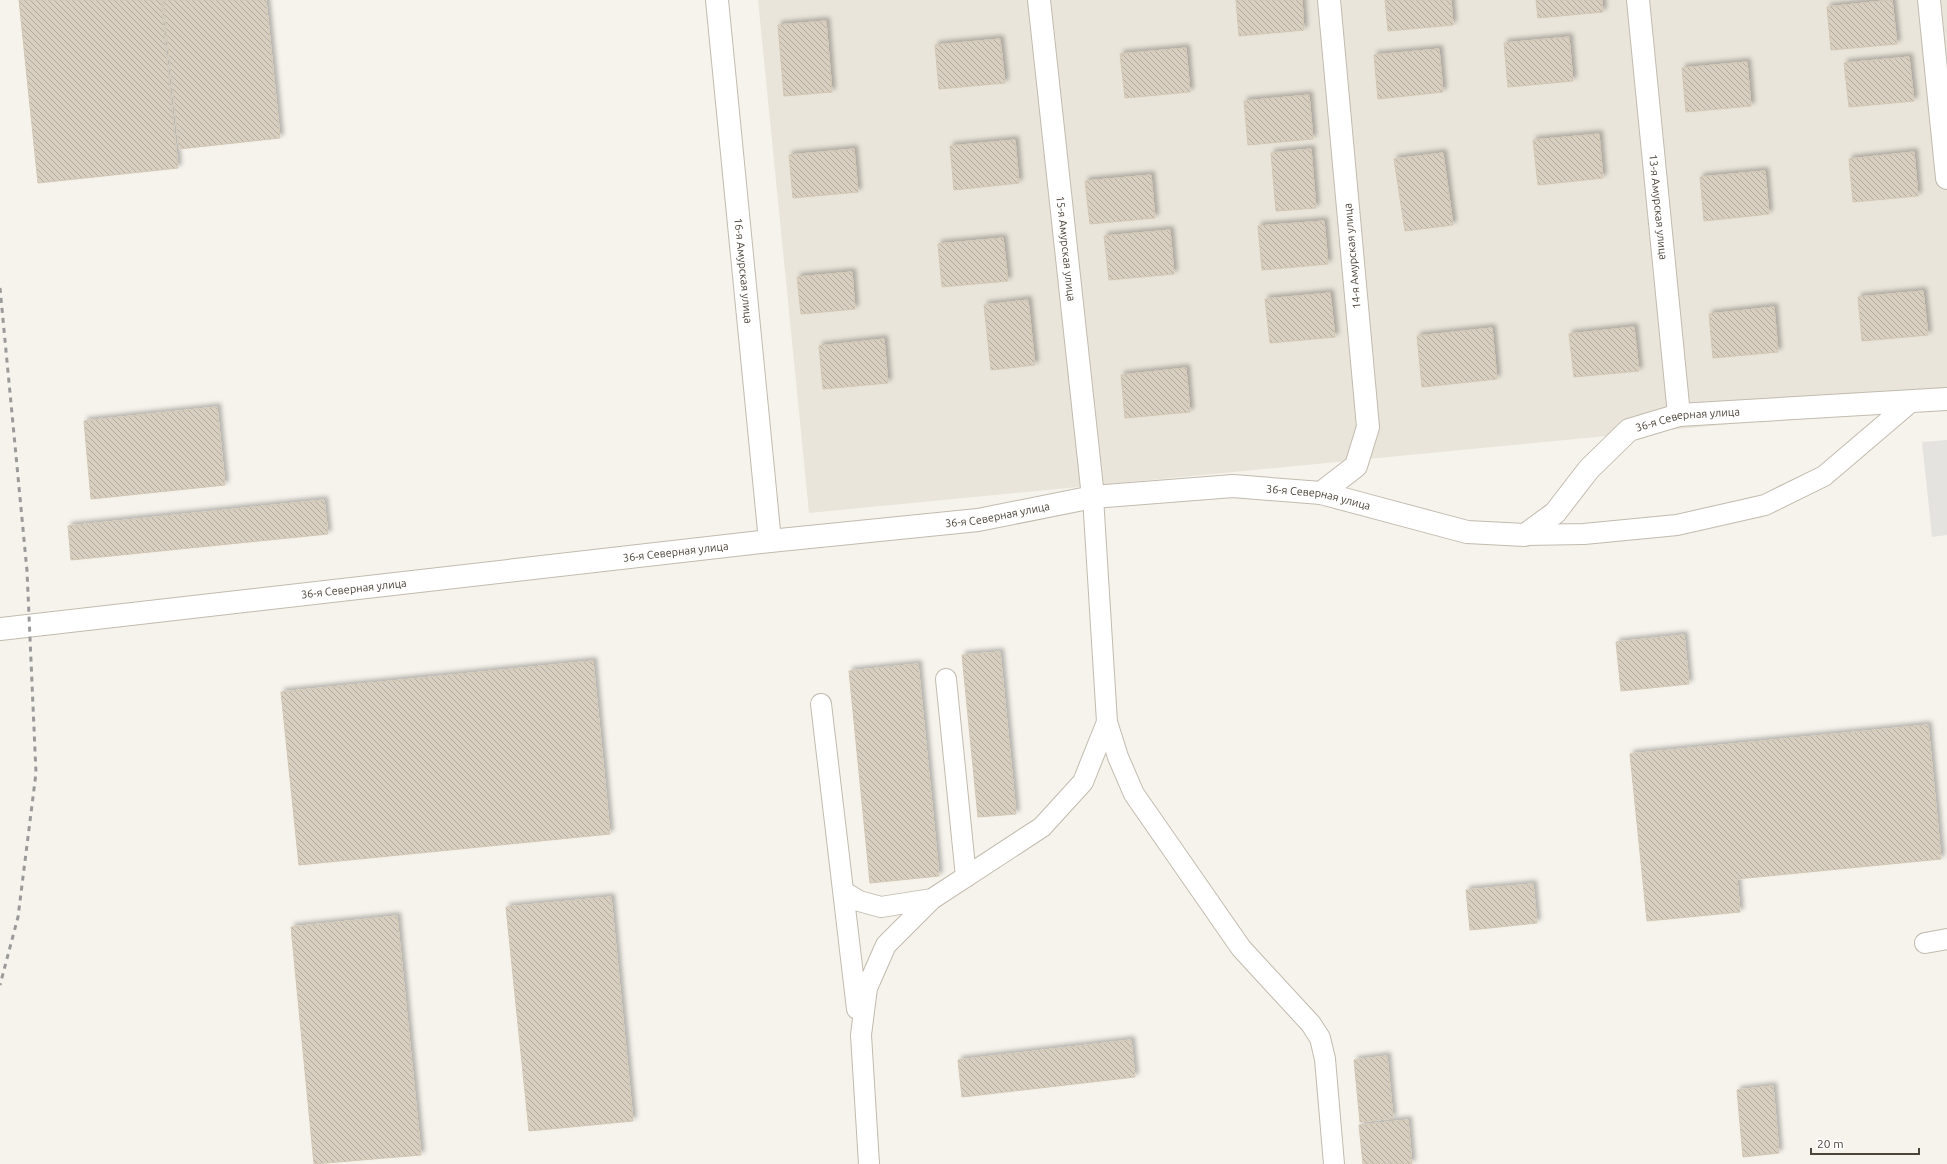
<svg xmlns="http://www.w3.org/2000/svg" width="1947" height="1164" font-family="Ubuntu,sans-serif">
<defs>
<pattern id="building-back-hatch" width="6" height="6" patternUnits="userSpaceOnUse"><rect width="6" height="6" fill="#d8cfc1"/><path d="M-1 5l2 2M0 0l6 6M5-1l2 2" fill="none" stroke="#b1aa9e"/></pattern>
<filter id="shadow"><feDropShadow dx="3.5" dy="-3.5" stdDeviation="2" flood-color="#0004"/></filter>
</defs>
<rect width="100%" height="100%" fill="#f6f3ec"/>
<!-- residential -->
<path fill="#eae5da" d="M758 0H1947V403L809 513Z"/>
<!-- parking -->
<path fill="#e5e3e0" d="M1947 440V535L1932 537 1922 442Z"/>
<!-- building -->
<path fill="url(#building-back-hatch)" stroke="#d3c7b4" filter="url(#shadow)" d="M19 0H161L178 168 38 183Z
M163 0H266L280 138 179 149Z
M1236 0H1302L1304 30 1239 36Z
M1385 0H1451L1453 25 1388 31Z
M1536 0H1602L1603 12 1538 18Z
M1892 0 1897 44 1831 50 1827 7Z
M826 21 832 92 784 96 778 25Z
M1569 37 1573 81 1508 87 1504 43Z
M1000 39 1005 83 939 89 935 45Z
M1186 48 1190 92 1125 98 1120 54Z
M1439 49 1443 92 1378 99 1374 55Z
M1909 57 1914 101 1849 107 1844 63Z
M1747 62 1751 106 1686 112 1682 68Z
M1309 95 1313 139 1248 145 1244 101Z
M1599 134 1603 178 1538 185 1533 140Z
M1015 140 1019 183 954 190 950 146Z
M854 149 858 192 793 198 789 155Z
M1311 149 1316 208 1276 211 1271 153Z
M1914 152 1918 196 1853 202 1849 159Z
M1443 153 1453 225 1405 231 1394 159Z
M1765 171 1769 214 1704 221 1700 177Z
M1151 175 1155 218 1090 224 1085 181Z
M1324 221 1328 264 1262 270 1258 226Z
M1170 230 1174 274 1109 280 1104 236Z
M1003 238 1008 281 942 287 938 244Z
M852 272 855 309 801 314 797 277Z
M1923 291 1928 335 1862 341 1858 297Z
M1330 293 1335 337 1270 343 1265 299Z
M1028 300 1035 365 991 370 984 305Z
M1774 307 1778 352 1713 358 1709 314Z
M1634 327 1639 371 1574 377 1569 334Z
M1492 328 1497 379 1422 387 1417 336Z
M884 339 888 383 823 389 819 346Z
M1186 368 1190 412 1125 418 1121 375Z
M217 407 225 485 91 499 84 421Z
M324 500 328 534 71 560 68 526Z
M1684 635 1689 684 1621 691 1616 642Z
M1000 652 1016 814 978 817 962 655Z
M593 661 610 834 299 865 281 692Z
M918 664 939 876 870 883 849 671Z
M1928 725 1941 859 1737 879 1740 912 1647 921 1630 754Z
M1533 884 1537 923 1470 930 1466 890Z
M611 897 633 1121 529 1131 506 907Z
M397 916 421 1155 314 1164 291 927Z
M1131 1040 1135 1077 962 1097 958 1060Z
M1387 1056 1393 1118 1360 1122 1354 1060Z
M1773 1086 1779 1153 1743 1157 1737 1090Z
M1408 1120 1412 1164H1363L1359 1125Z"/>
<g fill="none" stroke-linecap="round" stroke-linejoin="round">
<defs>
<path id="lane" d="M1525 535 1584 534 1677 525 1765 505 1824 476 1912 401
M946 679 966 877
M821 704 857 1009
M1107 722 1118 757 1134 794 1241 948 1311 1024 1320 1038 1325 1059 1334 1164
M843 891 859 901 881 907 932 899
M1925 943 1947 939
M869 1164 861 1035 867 988 886 945 932 899 1042 827 1083 782 1107 722 1093 497"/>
<g id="street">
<path id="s1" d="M717 0 770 541"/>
<path id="s2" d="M1039 0 1093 497"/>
<path id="s3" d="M1638 0 1679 415"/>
<path d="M1929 0 1947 178"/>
<path d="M1321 493 1356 466 1368 427 1329 0"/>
<path id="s4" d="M0 629 770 541 978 520 1093 497 1233 486 1321 493 1467 532 1525 535 1555 513 1589 469 1629 430 1679 415 1947 399"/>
</g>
</defs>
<!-- lane casing -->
<use href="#lane" stroke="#c2bbae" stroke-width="22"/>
<!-- street casing -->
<use href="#street" stroke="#c2bbae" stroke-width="24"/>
<!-- lane -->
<use href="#lane" stroke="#fff" stroke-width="20"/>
<!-- street -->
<use href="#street" stroke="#fff" stroke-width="22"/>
<!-- rail -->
<path stroke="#9a9a9a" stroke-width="3" stroke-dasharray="5 5" stroke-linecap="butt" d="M0 288 27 571 36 773 18 917 0 985"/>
</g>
<g text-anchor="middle" stroke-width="4" stroke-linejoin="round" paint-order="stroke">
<!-- street labels -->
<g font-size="11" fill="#4b4439" stroke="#fff">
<text dy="4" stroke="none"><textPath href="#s3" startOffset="208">13-я Амурская улица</textPath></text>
<text dy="4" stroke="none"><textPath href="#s2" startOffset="250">15-я Амурская улица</textPath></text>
<text transform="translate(1352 256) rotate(-95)" y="4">14-я Амурская улица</text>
<text dy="4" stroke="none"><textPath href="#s1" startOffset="272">16-я Амурская улица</textPath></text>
<text dy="4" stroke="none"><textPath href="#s4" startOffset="1748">36-я Северная улица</textPath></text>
<text dy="4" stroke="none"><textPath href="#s4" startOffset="1328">36-я Северная улица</textPath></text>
<text dy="4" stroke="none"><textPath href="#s4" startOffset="1004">36-я Северная улица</textPath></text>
<text dy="4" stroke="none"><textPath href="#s4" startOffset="680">36-я Северная улица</textPath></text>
<text dy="4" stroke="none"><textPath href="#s4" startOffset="356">36-я Северная улица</textPath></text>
</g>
</g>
<!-- scale -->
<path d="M1811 1148v6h108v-6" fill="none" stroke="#4b4439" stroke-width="2"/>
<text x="1817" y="1148" font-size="12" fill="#4b4439" stroke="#ffffff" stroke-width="3" paint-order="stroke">20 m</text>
</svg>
